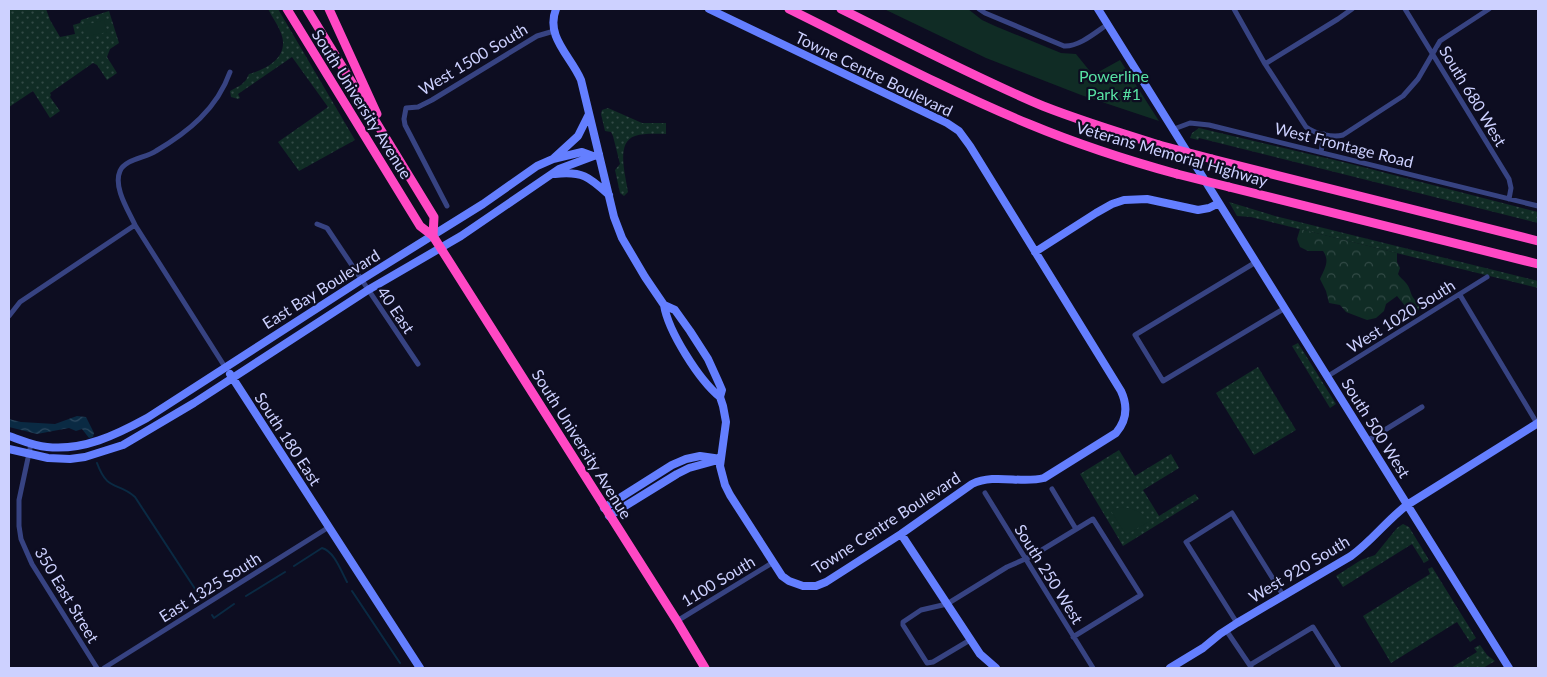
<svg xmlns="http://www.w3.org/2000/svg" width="1547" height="677" font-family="Lato,sans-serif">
<defs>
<pattern id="grass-dots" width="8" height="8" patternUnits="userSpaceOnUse" patternTransform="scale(1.25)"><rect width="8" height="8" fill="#102c25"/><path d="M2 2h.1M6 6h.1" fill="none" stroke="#324a46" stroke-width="1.8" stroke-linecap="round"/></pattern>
<pattern id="forest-crowns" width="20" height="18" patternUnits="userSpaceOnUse" patternTransform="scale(1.25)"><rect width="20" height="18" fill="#102c25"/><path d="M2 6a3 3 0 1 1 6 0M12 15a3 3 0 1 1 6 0" fill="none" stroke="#324a46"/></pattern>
<pattern id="water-waves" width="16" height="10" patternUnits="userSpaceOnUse" patternTransform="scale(1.25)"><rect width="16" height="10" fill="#0a2a43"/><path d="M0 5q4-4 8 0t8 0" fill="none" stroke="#2c485f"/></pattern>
</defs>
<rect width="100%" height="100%" fill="#0d0d21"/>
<!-- grass -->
<path fill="url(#grass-dots)" d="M9 9H46L50 20 60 37 75 34 73 25 80 23 81 20 109 11 119 43 110 49 107 57 117 73 107 80 97 65 93 63 50 93 51 95 50 97 60 111 50 118 33 91 9 107Z
M268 9H278L355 140 299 171 278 142 328 107 292 57 238 94 240 98 238 99 231 97 230 91 241 85 246 80 249 74C267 69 290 57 281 33 278 25 272 17 268 9Z
M608 108 642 123H666V134C656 134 644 133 635 136 615 142 626 177 628 192L624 196 620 193 615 170 620 164 613 136 611 132 605 131 601 114 602 110Z
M1199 128 1347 163 1538 212V223L1199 138 1198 140 1190 138 1192 133Z
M1229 202 1275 216 1538 281V288L1251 217 1237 216Z
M1298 343 1336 404 1330 408 1292 346Z
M1258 367 1296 430 1254 455 1216 393Z
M1119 450 1135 476 1171 454 1179 468 1143 490 1159 516 1195 494 1199 499 1123 546 1080 474Z
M1403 524 1409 527 1429 560 1424 563 1412 544 1343 587 1336 576 1361 560 1375 555 1397 528Z
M1432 567 1476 638 1470 642 1457 622 1391 663 1363 616 1430 574 1428 569Z
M1480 645 1487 655 1495 661 1483 668H1451L1477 652 1474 648Z"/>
<!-- forest -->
<path fill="url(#forest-crowns)" d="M1300 229 1397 253V262L1400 268 1398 274C1400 278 1403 279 1406 283 1412 290 1409 296 1419 304V309L1416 313H1411L1397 296 1386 304 1384 311 1376 318 1367 320 1346 312 1340 305 1329 303 1326 291 1320 279C1325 268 1330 261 1323 251H1308L1300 247 1297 239Z"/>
<!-- park -->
<path fill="#102c25" d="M884 9H968L982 20 995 26 1061 53 1076 54 1093 75 1120 60 1159 121 1081 95 986 58Z
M104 20 107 32 85 37 82 26Z
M1120 507C1133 508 1142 512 1150 521L1126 535 1111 511Z"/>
<!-- water -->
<path fill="url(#water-waves)" d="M77 416 86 417 94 433 93 437 89 438 82 429 76 431 69 428 37 434 9 427V419L21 422 55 424Z"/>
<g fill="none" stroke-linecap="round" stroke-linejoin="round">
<!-- stream -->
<path stroke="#0a2a43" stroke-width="2" d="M97 463C108 493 118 481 135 497L201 598
M294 566 322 548C334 551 341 571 347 582
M352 591 400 663
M246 596 285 572
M212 615 214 618 234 604"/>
<!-- street -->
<path stroke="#374382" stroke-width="5" d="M979 9 985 13 1064 46C1079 47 1096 32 1108 24
M1234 9 1265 64 1306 127C1315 134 1333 138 1343 135L1403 96 1418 79 1440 41 1489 9
M1405 9 1509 179 1511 188 1509 199
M1265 64 1338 19 1352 9
M1174 129 1190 123 1209 125 1538 206
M1321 152 1324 134
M447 206 405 125 404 119 406 108 418 107 432 100 537 36 554 31
M317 224 327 228 418 364
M1256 262 1135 335 1163 381 1285 308
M1460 295 1538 425
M9 316 20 302 135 225
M225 367 135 225C128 210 113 187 120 171 125 159 146 158 156 151 188 132 217 109 230 72
M1328 376 1487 277
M1367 441 1422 407
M31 444 19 500V526L21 539 32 564 97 668
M1052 489 1076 529
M985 493 1093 668
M677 621 772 563
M1237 623 1186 542 1232 513 1283 595
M1226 630 1251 667
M970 640 933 662 927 663 903 625V622L921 610 947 604 1007 567 1032 556 1093 519 1141 595 1073 637
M1250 665 1313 627 1339 668
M104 668 329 527"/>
<!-- secondary -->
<path stroke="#647fff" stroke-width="8" d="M556 9C545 37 571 56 581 80L614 217 622 238 645 277 664 305 675 310 690 331 708 359 718 381 722 390 720 397 723 406 726 422 720 466 725 485 730 495 782 576 789 581 803 586H816L826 582 901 534 972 484C995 473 1021 484 1044 478L1116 433C1127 420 1128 406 1121 391L970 146 959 131 947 123 709 9
M1098 9 1509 668
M554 158 578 136 589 114
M555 174C583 171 589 177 609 195
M1035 252 1096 213 1112 204 1124 200 1147 199 1198 210 1209 208 1219 203
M664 305C668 331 699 380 720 397
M230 374 420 668
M9 436C21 440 34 446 47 447 83 451 116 435 147 418L361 280 483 204 537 166 553 159 582 152 593 156
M9 449 48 458 70 459 85 457 123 445 194 403 368 290 461 236 559 169 599 154
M604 508 672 465 686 459 700 456 721 459
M609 516 677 474 689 468 718 460
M901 534 980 654 996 668
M1170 668 1203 648 1220 634 1237 623 1351 556C1372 541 1387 520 1407 505L1538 423"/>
<!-- highway -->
<path stroke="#ff48c4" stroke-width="9" d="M287 9 420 226 433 236 677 621 705 668
M307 9 434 217 433 236
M329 9 377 114
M789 9C868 48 947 90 1029 124 1077 144 1126 160 1177 174
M841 9C908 42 974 77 1043 106 1081 121 1120 133 1159 145
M1212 159 1538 241
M1229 187 1538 264"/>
<!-- highway-bridge -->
<path stroke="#ff48c4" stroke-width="9" d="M1159 145 1212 159
M1177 174 1229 187"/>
</g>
<g text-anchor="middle" stroke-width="4.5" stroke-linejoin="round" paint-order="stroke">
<!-- street labels -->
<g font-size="16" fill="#cdd1ff" stroke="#0d0d21">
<text transform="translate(473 59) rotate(-31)" y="6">West 1500 South</text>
<text transform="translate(874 74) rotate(26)" y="6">Towne Centre Boulevard</text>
<text transform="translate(1473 96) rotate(59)" y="6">South 680 West</text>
<text transform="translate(362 104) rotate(58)" y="6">South University Avenue</text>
<text transform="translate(1344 145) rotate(14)" y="6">West Frontage Road</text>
<text transform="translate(1172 154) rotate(16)" y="6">Veterans Memorial Highway</text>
<text transform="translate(321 289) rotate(-32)" y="6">East Bay Boulevard</text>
<text transform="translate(396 310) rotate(56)" y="6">40 East</text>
<text transform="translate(1401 316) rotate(-32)" y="6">West 1020 South</text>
<text transform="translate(1376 428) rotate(58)" y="6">South 500 West</text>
<text transform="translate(288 439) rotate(57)" y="6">South 180 East</text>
<text transform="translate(582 444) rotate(58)" y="6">South University Avenue</text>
<text transform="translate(886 523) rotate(-33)" y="6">Towne Centre Boulevard</text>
<text transform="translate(1299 569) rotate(-31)" y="6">West 920 South</text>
<text transform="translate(1049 574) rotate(58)" y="6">South 250 West</text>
<text transform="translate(718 581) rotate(-31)" y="6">1100 South</text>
<text transform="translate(210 587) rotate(-32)" y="6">East 1325 South</text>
<text transform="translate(67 595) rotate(59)" y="6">350 East Street</text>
</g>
<!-- park labels -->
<g font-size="16" fill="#57e1a3" stroke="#0d0d21">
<text x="1114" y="82">Powerline<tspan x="1114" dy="18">Park #1</tspan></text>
</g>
</g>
<!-- border -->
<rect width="1547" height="677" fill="none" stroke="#cdd1ff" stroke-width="20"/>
</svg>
